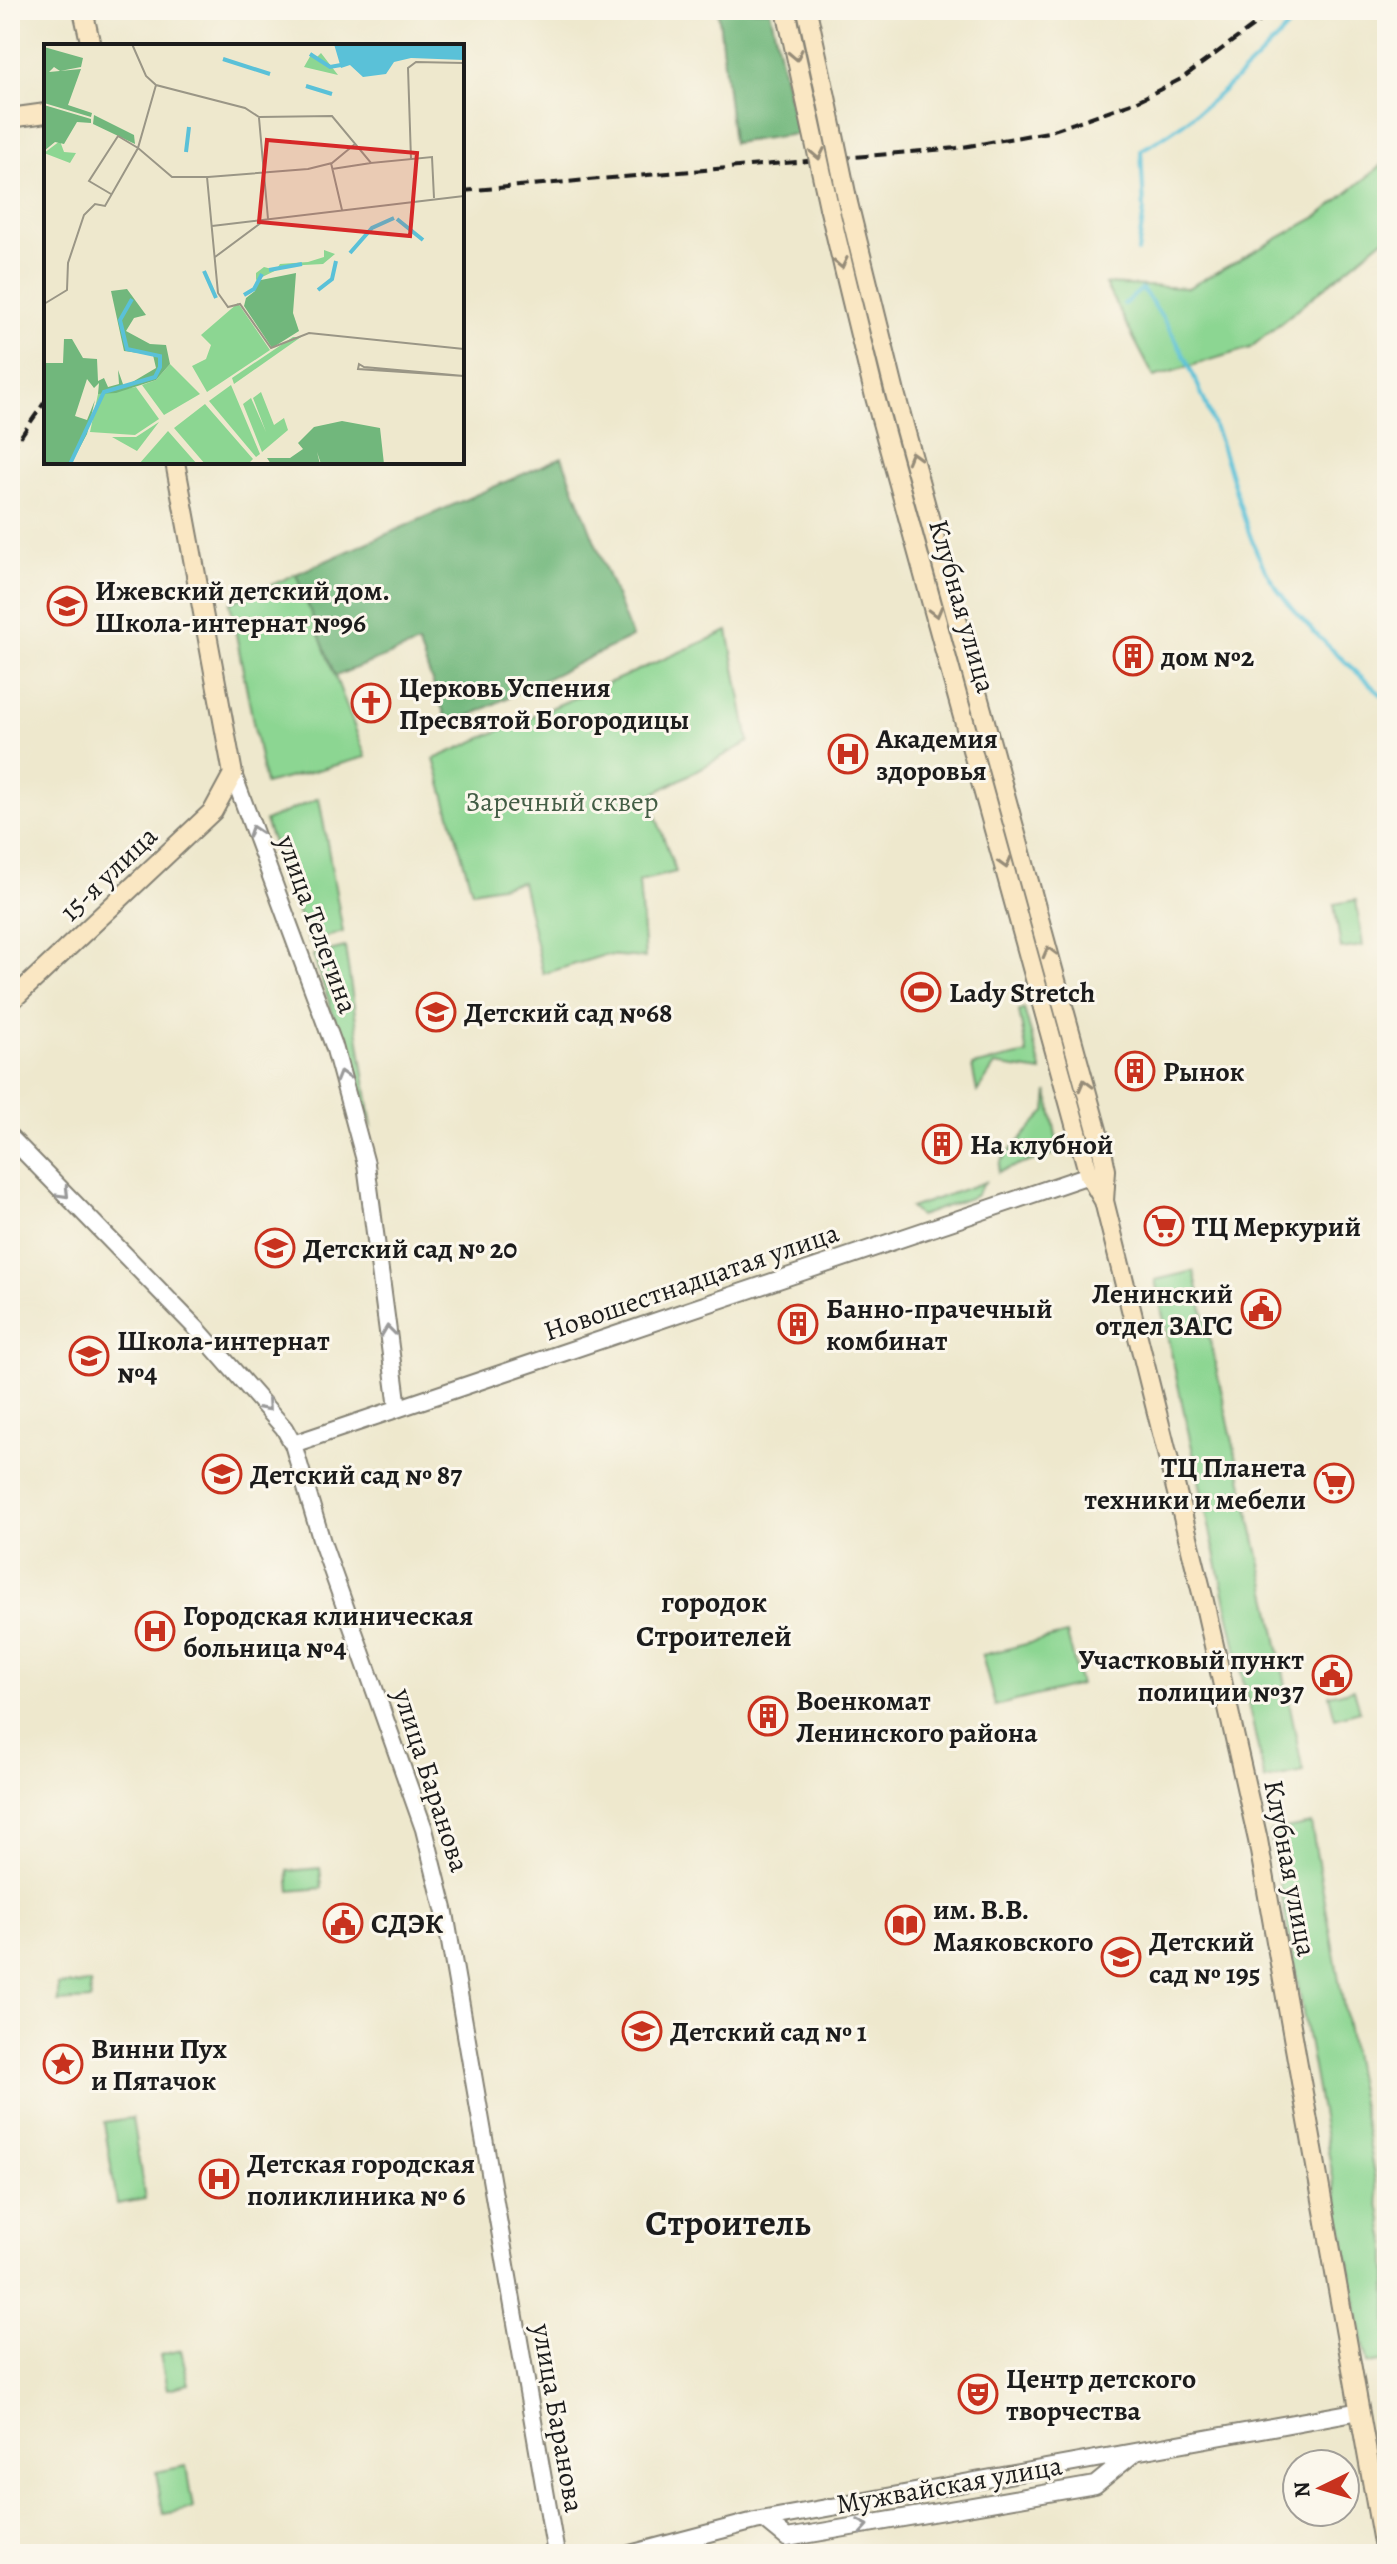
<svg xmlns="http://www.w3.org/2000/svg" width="1397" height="2564" font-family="Alegreya,serif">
<rect width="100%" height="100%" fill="#fbf7ec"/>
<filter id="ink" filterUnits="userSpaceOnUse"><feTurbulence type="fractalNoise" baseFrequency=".0125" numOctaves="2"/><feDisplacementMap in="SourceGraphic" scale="16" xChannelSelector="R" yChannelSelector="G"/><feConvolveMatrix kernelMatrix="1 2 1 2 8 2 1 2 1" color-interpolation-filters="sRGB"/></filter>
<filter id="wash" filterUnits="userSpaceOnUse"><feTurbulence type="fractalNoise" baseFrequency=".006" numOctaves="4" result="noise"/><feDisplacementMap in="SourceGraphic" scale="32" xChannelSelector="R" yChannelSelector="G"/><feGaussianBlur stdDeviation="1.8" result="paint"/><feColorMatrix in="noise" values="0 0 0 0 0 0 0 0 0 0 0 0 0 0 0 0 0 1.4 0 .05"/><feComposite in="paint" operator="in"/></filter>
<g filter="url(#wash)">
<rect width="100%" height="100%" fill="#eee8cd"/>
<!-- green -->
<path fill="#8cd692" stroke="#547957" stroke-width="2" d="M1387 161V236L1250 348 1154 377 1105 284 1188 288 1317 217Z
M296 574 366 757 265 784 230 603Z
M728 631 749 742 655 793 652 805 676 872 639 881 645 958 605 955 543 974 522 882 472 891 434 759Z
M319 798 343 932 309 942 265 821Z
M1356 900 1363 946 1341 949 1334 904Z
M345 947 372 1128 313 955Z
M1024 1009 1042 1072 995 1065 977 1092 972 1066 1027 1054 1019 1011Z
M1048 1092 1059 1152 998 1172 1000 1162 1046 1111Z
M985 1182 975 1196 925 1214 919 1216 910 1208Z
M1194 1271 1270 1604 1303 1772 1265 1780 1155 1280Z
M1067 1634 1080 1685 995 1706 982 1655Z
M1354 1689 1360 1711 1335 1718 1329 1695Z
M1311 1824 1387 2247V2361L1367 2364 1270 1832Z
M320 1868 322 1888 290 1891 288 1871Z
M90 1983 91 2000 58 2002V1985Z
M132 2118 145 2199 117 2204 104 2122Z
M181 2350 189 2384 167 2389 160 2355Z
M186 2466 193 2509 163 2514 156 2472Z"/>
<!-- forest -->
<path fill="#71b77c" stroke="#466a4c" stroke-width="2" d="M718 10H770L797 134 733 143Z
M562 457 632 637 449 726 418 644 335 676 296 574Z"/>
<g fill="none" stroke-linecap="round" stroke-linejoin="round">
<!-- stream -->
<path stroke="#5ac1d8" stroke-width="4" d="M1138 252 1144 210 1141 150C1196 121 1262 58 1303 10
M1124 304 1142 289C1181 337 1208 404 1227 463 1240 503 1251 552 1276 587 1305 629 1350 665 1387 700"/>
</g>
</g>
<g filter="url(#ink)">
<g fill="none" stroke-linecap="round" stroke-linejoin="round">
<defs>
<path id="tertiary" d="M233 774 334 1046 366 1164 398 1408
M10 1137 198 1330 284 1428 293 1444 322 1542 424 1829 445 1913 556 2554
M293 1444 1089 1175
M765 2520 787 2538 1095 2485 1133 2454
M630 2554 755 2521 1360 2411"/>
<path id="secondary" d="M83 10 91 46
M786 10 806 101
M807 10 826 97
M10 118 46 113
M848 203 895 393 1100 1141 1106 1170 1104 1201
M829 207 875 397 1089 1175 1104 1201 1203 1597 1258 1840 1385 2554
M10 1002 213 811 233 774 175 462"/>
</defs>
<!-- tertiary casing -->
<use href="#tertiary" stroke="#858274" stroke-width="20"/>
<!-- secondary casing -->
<use href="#secondary" stroke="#858274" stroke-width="22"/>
<!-- tertiary -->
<use href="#tertiary" stroke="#fff" stroke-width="16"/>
<!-- secondary -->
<use href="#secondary" stroke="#fae7c3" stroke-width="18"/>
<!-- rail -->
<path stroke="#1c1c1c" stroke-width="4" stroke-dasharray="12 6" stroke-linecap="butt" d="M462 191 957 148 1048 132 1137 101 1181 79 1275 10
M10 452 46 400"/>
<defs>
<path id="secondary-bridge" d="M826 97 848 203
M806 101 829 207"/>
</defs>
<!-- secondary-bridge casing -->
<use href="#secondary-bridge" stroke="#858274" stroke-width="22" stroke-linecap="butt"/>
<!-- secondary-bridge -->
<use href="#secondary-bridge" stroke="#fae7c3" stroke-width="18"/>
</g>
<!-- one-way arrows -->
<defs><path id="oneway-chevron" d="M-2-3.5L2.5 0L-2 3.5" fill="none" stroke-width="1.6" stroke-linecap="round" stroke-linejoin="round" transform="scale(2)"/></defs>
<g stroke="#968c78">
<use href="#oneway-chevron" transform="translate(796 55) rotate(78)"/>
<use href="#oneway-chevron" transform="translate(818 154) rotate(78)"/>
<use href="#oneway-chevron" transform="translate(841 263) rotate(78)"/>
<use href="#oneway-chevron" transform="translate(913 457) rotate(-106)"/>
<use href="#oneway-chevron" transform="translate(936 612) rotate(75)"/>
<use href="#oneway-chevron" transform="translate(1005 863) rotate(74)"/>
<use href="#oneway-chevron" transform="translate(1049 952) rotate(-105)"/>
<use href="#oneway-chevron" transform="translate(1085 1085) rotate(-105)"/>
</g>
<g stroke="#999">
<use href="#oneway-chevron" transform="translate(254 831) rotate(-109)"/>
<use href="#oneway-chevron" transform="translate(342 1076) rotate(-106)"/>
<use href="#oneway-chevron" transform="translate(64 1193) rotate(46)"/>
<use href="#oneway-chevron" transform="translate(388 1331) rotate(-97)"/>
<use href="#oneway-chevron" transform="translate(266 1406) rotate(49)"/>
<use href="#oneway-chevron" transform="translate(863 2526) rotate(-10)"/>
</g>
</g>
<!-- icons -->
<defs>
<symbol id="school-ring" viewBox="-11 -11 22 22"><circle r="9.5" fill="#fbf7ec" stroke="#c8321e" stroke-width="1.5"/><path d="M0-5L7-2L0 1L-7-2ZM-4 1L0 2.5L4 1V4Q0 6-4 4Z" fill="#c8321e"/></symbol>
<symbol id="building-ring" viewBox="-11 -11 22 22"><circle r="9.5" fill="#fbf7ec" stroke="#c8321e" stroke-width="1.5"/><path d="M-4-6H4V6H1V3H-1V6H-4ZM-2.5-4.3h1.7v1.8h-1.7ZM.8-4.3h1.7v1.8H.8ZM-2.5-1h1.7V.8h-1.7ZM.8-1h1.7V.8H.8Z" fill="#c8321e"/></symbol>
<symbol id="church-ring" viewBox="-11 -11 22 22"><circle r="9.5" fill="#fbf7ec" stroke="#c8321e" stroke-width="1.5"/><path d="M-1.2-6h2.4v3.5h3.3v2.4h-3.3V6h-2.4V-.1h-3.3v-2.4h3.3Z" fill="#c8321e"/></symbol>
<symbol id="hospital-ring" viewBox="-11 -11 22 22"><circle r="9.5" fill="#fbf7ec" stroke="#c8321e" stroke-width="1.5"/><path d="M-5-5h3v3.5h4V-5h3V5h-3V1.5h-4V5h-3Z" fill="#c8321e"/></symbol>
<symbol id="stadium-ring" viewBox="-11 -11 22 22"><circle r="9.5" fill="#fbf7ec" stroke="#c8321e" stroke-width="1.5"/><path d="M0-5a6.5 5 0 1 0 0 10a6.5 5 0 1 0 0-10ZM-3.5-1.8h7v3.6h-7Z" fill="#c8321e"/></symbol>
<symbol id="supermarket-ring" viewBox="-11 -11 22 22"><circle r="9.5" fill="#fbf7ec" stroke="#c8321e" stroke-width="1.5"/><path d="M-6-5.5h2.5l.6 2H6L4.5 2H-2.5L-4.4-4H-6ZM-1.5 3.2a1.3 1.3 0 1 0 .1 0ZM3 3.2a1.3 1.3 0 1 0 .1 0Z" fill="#c8321e"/></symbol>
<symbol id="civic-ring" viewBox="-11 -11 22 22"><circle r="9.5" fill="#fbf7ec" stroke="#c8321e" stroke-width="1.5"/><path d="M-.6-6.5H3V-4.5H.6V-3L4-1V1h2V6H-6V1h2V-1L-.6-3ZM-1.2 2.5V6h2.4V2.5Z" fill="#c8321e"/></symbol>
<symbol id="library-ring" viewBox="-11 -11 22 22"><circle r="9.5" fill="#fbf7ec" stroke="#c8321e" stroke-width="1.5"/><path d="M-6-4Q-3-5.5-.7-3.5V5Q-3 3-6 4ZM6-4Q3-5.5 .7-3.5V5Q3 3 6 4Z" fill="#c8321e"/></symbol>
<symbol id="sight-ring" viewBox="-11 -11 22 22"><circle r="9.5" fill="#fbf7ec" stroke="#c8321e" stroke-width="1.5"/><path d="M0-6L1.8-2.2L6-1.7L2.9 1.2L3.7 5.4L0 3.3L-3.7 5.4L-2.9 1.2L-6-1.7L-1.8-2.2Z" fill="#c8321e"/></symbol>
<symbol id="theatre-ring" viewBox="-11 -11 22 22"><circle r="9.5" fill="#fbf7ec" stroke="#c8321e" stroke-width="1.5"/><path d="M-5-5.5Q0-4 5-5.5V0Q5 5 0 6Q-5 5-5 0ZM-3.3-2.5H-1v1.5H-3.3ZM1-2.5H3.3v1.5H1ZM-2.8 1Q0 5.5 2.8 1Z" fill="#c8321e"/></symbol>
</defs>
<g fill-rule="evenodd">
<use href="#school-ring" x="45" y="584" width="44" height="44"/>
<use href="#building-ring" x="1111" y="634" width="44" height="44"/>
<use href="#church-ring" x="349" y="681" width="44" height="44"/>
<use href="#hospital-ring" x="826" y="732" width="44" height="44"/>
<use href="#stadium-ring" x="899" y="970" width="44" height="44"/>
<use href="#school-ring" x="414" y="990" width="44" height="44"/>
<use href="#building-ring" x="1113" y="1049" width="44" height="44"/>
<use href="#building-ring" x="920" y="1122" width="44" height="44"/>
<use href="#supermarket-ring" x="1142" y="1204" width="44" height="44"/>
<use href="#school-ring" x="253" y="1226" width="44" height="44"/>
<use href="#civic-ring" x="1239" y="1287" width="44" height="44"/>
<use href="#building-ring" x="776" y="1302" width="44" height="44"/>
<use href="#school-ring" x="67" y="1334" width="44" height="44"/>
<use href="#school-ring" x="200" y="1452" width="44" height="44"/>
<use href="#supermarket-ring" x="1312" y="1461" width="44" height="44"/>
<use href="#hospital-ring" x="133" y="1609" width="44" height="44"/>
<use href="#civic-ring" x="1310" y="1653" width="44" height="44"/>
<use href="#building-ring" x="746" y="1694" width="44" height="44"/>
<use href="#civic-ring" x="321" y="1901" width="44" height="44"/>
<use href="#library-ring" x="883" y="1903" width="44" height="44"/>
<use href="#school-ring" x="1099" y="1935" width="44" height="44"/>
<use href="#school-ring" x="620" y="2009" width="44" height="44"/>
<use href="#sight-ring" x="41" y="2042" width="44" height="44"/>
<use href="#hospital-ring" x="197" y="2157" width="44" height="44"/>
<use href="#theatre-ring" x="956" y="2372" width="44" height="44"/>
</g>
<g text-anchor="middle" stroke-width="6" stroke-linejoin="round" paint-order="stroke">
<!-- poi labels -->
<g font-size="28" font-weight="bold" fill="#1c1c1c" stroke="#fbf7ec" text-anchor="start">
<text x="95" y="600">Ижевский детский дом.<tspan x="95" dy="32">Школа-интернат №96</tspan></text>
<text x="1161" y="666">дом №2</text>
<text x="399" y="697">Церковь Успения<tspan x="399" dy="32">Пресвятой Богородицы</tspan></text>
<text x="876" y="748">Академия<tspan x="876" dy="32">здоровья</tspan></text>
<text x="949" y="1002">Lady Stretch</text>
<text x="464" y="1022">Детский сад №68</text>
<text x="1163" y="1081">Рынок</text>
<text x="970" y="1154">На клубной</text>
<text x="1192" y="1236">ТЦ Меркурий</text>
<text x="303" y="1258">Детский сад № 20</text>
<text x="1233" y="1303" text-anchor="end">Ленинский<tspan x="1233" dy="32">отдел ЗАГС</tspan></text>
<text x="826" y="1318">Банно-прачечный<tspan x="826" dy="32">комбинат</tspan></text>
<text x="117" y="1350">Школа-интернат<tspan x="117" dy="32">№4</tspan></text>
<text x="1306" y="1477" text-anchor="end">ТЦ Планета<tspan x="1306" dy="32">техники и мебели</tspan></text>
<text x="250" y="1484">Детский сад № 87</text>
<text x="183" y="1625">Городская клиническая<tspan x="183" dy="32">больница №4</tspan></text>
<text x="1304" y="1669" text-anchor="end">Участковый пункт<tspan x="1304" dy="32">полиции №37</tspan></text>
<text x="796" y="1710">Военкомат<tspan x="796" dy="32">Ленинского района</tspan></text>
<text x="933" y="1919">им. В.В.<tspan x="933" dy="32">Маяковского</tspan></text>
<text x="371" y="1933">СДЭК</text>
<text x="1149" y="1951">Детский<tspan x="1149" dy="32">сад № 195</tspan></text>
<text x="670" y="2041">Детский сад № 1</text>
<text x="91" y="2058">Винни Пух<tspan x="91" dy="32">и Пятачок</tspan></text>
<text x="247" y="2173">Детская городская<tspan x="247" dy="32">поликлиника № 6</tspan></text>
<text x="1006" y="2388">Центр детского<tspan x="1006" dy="32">творчества</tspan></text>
</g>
<!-- street labels -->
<g font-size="28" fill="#1c1c1c" stroke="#fbf7ec">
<text transform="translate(963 606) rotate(74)" y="10">Клубная улица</text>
<text transform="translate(108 873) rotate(-44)" y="10">15-я улица</text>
<text transform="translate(318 924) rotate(70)" y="10">улица Телегина</text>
<text transform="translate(691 1281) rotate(-19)" y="10">Новошестнадцатая улица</text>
<text transform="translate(432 1780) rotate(72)" y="10">улица Баранова</text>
<text transform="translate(1291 1868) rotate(79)" y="10">Клубная улица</text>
<text transform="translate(559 2418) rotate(80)" y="10">улица Баранова</text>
<text transform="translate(949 2484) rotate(-10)" y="10">Мужвайская улица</text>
</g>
<!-- park labels -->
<g font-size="28" fill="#435d45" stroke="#fbf7ec">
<text x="562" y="811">Заречный сквер</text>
</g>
<!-- neighbourhood labels -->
<g font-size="30" font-weight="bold" fill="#1c1c1c" stroke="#fbf7ec">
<text x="714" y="1612">городок<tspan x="714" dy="34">Строителей</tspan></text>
</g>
<!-- district labels -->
<g font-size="36" font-weight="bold" fill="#1c1c1c" stroke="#fbf7ec">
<text x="728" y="2235">Строитель</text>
</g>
</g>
<!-- overview -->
<g transform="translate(44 44)">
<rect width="420" height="420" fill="#eee8cd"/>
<path d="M268 9 272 14 277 9 294 31 260 23ZM16 97 20 108 32 109 26 119 0 109ZM280 206 291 210 279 220 241 222 212 236V229L220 223 232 226 236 220 264 218 280 213ZM194 259 226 306 163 348 148 322 162 315 167 301 157 291ZM249 293H257L190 340 188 334ZM126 320 156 350 120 371 98 341 112 336ZM187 341 216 410 212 413 165 357ZM92 343 115 375 91 391 46 388 54 350ZM217 348 230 381 240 374 244 386 218 408 199 360 207 354 222 388 209 354ZM161 360 209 415 204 420H161L130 384ZM115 378 93 407 68 393H92ZM124 387 153 420H95Z" fill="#8cd692"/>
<path d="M0 3 39 14 37 23 16 27 10 23 5 28 37 25 24 61 48 69 47 73 0 59ZM0 61 47 75V79L33 78 20 100 11 98 0 107ZM50 71 90 91 91 100 49 80ZM252 229 249 269 255 287 228 304 200 262 202 254 211 247 212 237ZM83 245 102 271 90 274 82 287 106 300 122 301 126 320 112 336 72 349 54 350 55 339 50 344 43 335 31 372 43 376 51 356 43 390 27 420H0V319H19L20 295H28L39 314 53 315 54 337 60 334 64 343 75 340 74 326 80 343 112 324 109 311 80 307 67 247ZM298 377 336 384 340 420H277L273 408 276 420H227L223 414H246L259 405 254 399 270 383Z" fill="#71b77c"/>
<path d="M290 0H420V16L367 14 350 18 342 30 319 33 306 21 297 24Z" fill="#5ac1d8"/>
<path fill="none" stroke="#5ac1d8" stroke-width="4" d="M266 10 286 23 297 21M179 15 226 30M262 42 288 50M142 108 145 83M353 175 379 196M306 209 328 184 350 174M225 226 258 220M160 227 172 254M274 246 288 235 292 217M200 251 210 245 218 230M26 420 60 348 111 333 116 323V312L83 305 76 276 88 255"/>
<path fill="none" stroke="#9a9686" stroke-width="2" d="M88 0 102 32 112 41 201 64 215 73 288 72 327 119 388 113 390 154M112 41 94 104 128 133H163L174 249 184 263 196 260 227 304 265 289 420 305M215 74 224 175M367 115 364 24 372 18 420 19M287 119 298 166M288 125 327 119M164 133 264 125 288 119 311 100M168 182 420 152M171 213 218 178M0 260 23 246 24 219 40 171 51 160 61 162 94 104 74 92 45 137 67 150M315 320 320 323 420 332 314 325Z"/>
<path fill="#d62828" fill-opacity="0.15" stroke="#d62828" stroke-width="4" d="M223 96 373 109 366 192 215 178Z"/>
<rect width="420" height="420" fill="none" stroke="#1c1c1c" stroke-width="4"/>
</g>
<!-- margin -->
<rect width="1397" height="2564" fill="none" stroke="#fbf7ec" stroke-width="40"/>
<!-- north arrow -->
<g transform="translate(1321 2488) rotate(265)"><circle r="38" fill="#fbf7ec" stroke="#a29f99" stroke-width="2"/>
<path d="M0-6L14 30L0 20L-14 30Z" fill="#c8321e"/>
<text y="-12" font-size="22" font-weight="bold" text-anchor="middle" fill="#1c1c1c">N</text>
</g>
</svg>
